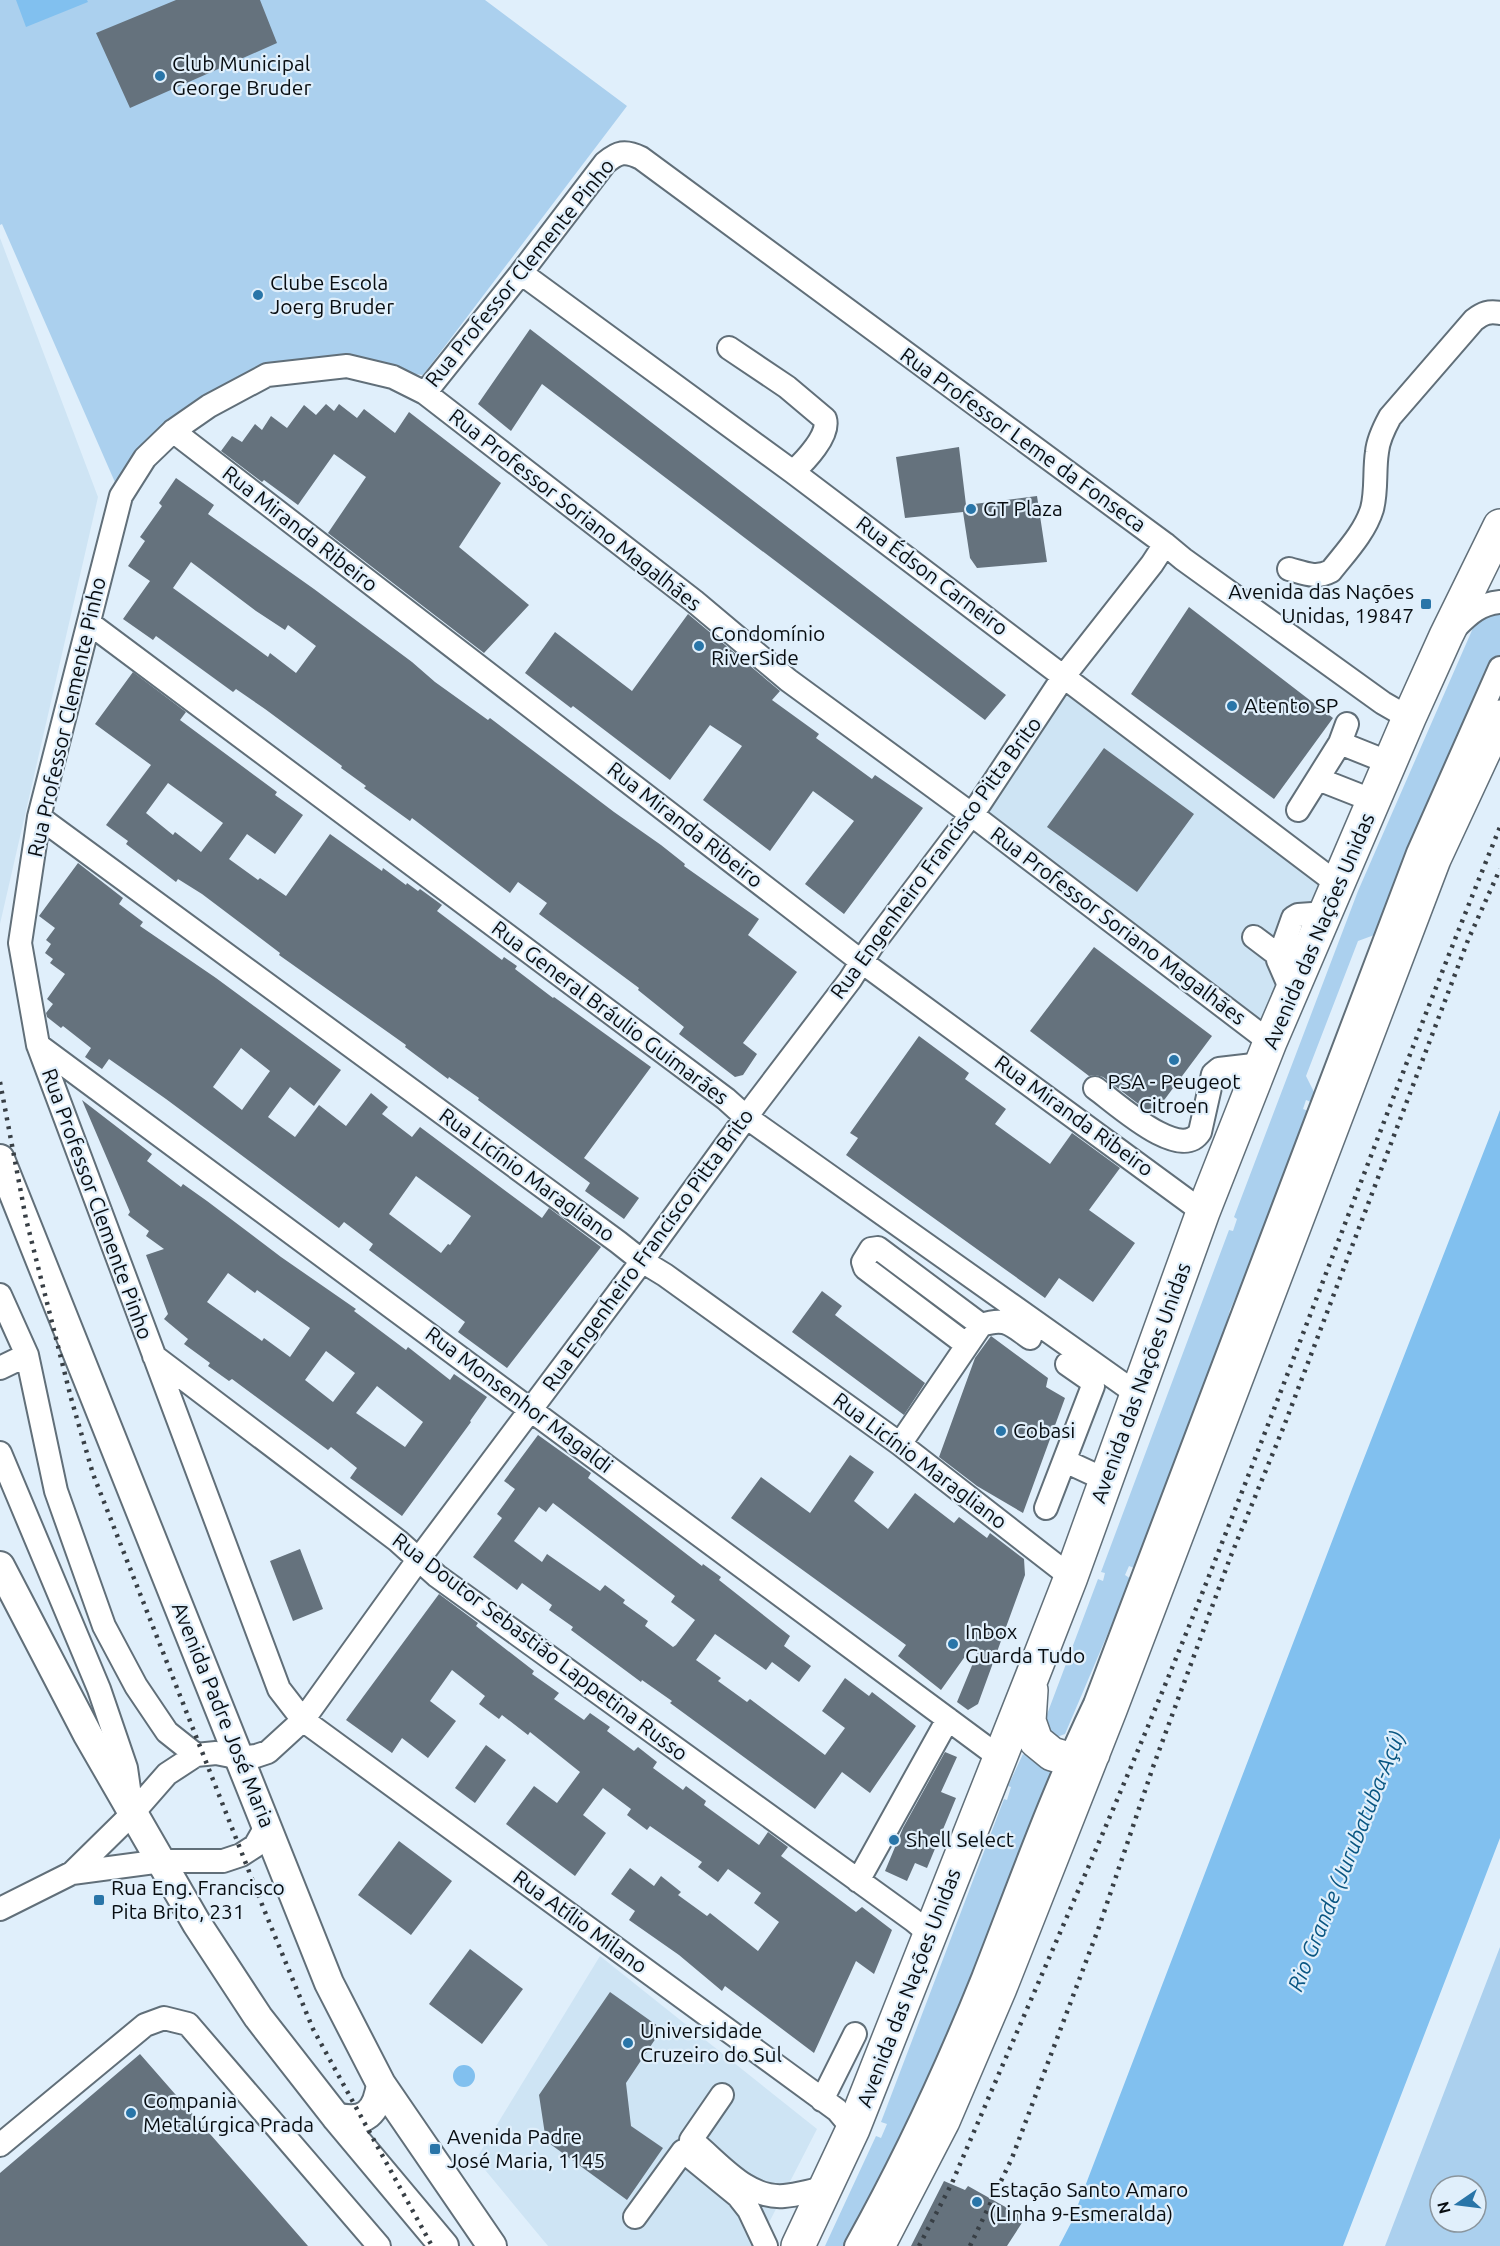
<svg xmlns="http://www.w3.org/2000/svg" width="1500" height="2246" font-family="Ubuntu,sans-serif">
<rect width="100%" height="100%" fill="#e0effb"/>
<!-- built -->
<path fill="#cee4f4" d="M0 238 98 497 0 924Z
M1064 676 1331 896 1270 1042 971 814Z
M600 1956 817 2129 757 2246H548L476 2159Z"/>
<!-- green -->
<path fill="#abd0ee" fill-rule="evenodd" d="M0 0H485L627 106 423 375 347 366 267 375 209 406 121 496 2 224 0 225Z
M1500 606V657L1377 934 1358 941 1306 1076 1315 1094 1311 1102 1306 1100 1303 1109 1308 1111 1253 1258 1230 1310 1223 1337 1134 1568 1129 1566 1125 1575 1131 1579 1065 1734 1054 1738 1044 1723 1046 1717 1098 1579 1103 1581 1105 1573 1101 1572 1229 1230 1233 1231 1237 1219 1234 1217 1358 891 1480 612Z
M1023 1754 1035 1763 1054 1767 1006 1909 853 2246H825L876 2136 881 2138 887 2124 881 2122 1004 1799 1007 1800 1011 1787 1008 1786Z
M1500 1947V2246H1385ZM1440 2186H1476V2222H1440Z"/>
<!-- water -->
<path fill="#81c0ef" d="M16 0H87L88 2 26 27Z
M1500 1110V1838L1343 2246H1059L1071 2223 1352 1489Z
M453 2076a11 11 0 1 1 22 0a11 11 0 1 1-22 0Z"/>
<!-- building -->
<path fill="#65727d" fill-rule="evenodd" d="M176 0H260L277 43 130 108 96 33Z
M530 329 1006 695 985 720 542 384 511 431 478 404Z
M326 404 334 411 339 404 357 418 364 409 395 433 409 412 501 483 459 547 529 605 484 653 328 533 366 477 334 454 298 505 264 480 262 482 221 451 232 436 242 442 255 424 262 430 271 416 287 428 304 405 316 415Z
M959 447 966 505 1037 496 1047 562 977 568 970 558 963 512 905 518 896 457Z
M176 478 214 505 208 514 314 589 412 662 435 682 488 720 490 718 614 812 661 845 685 864 684 866 759 919 748 935 797 972 743 1043 757 1054 743 1075 735 1077 679 1034 684 1027 638 990 639 988 539 914 547 903 518 882 510 893 412 818 410 821 364 788 366 786 341 768 342 766 265 709 236 689 233 692 156 636 153 640 123 619 150 581 128 566 145 541 140 537 162 506 159 503ZM191 562 256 611 285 630 288 625 316 646 296 673 270 653 268 657 173 588Z
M1189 607 1333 718 1274 799 1131 694Z
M688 614 780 691 772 700 819 734 816 738 872 779 875 775 923 808 844 914 805 884 854 821 813 791 770 851 703 800 742 746 710 725 670 780 573 706 571 708 525 673 555 632 632 691Z
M133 672 186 712 180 720 277 792 275 795 303 815 275 854 247 834 229 859 258 880 260 878 286 896 330 834 382 871 383 868 406 885 407 883 418 891 420 889 442 905 437 911 502 960 504 957 517 966 515 969 553 998 554 997 651 1067 584 1158 639 1198 624 1219 585 1191 590 1183 478 1100 479 1098 449 1077 448 1079 405 1047 406 1045 279 955 280 953 202 894 178 879 176 882 126 844 128 841 106 825 151 765 95 724ZM168 783 223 823 201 852 175 832 173 835 146 813Z
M1104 748 1194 814 1137 892 1047 827Z
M78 863 123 898 119 904 143 922 140 926 216 978 341 1070 314 1106 290 1087 268 1117 295 1137 319 1105 346 1126 371 1093 388 1107 382 1114 412 1137 420 1127 542 1218 549 1208 601 1247 507 1368 458 1332 465 1322 369 1250 373 1244 344 1222 339 1228 166 1099 109 1059 102 1069 85 1057 91 1048 63 1026 61 1028 47 1017 46 1013 53 1004 47 999 65 974 50 963 53 959 45 953 51 944 46 940 55 928 39 916ZM241 1048 270 1071 242 1110 213 1087ZM416 1176 471 1216 450 1245 448 1244 441 1253 389 1214Z
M1094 947 1212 1036 1153 1115 1103 1077 1096 1075 1089 1076 1030 1031Z
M919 1036 969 1073 965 1079 1006 1109 995 1124 1050 1164 1072 1133 1120 1168 1089 1210 1135 1243 1093 1302 1059 1278 1045 1298 846 1155 858 1138 850 1133Z
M82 1100 152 1154 147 1161 181 1187 183 1184 207 1201 281 1257 356 1309 354 1311 406 1350 408 1347 450 1380 454 1374 487 1397 470 1421 471 1422 402 1516 350 1478 357 1468 331 1447 328 1450 232 1379 229 1381 208 1366 210 1363 184 1344 188 1339 164 1319 168 1314 146 1255 164 1249 146 1236 149 1231 128 1215 130 1212ZM228 1273 255 1293 257 1290 310 1328 290 1357 264 1338 262 1341 207 1302ZM326 1351 355 1373 333 1402 305 1380ZM377 1386 423 1422 405 1447 356 1413Z
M822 1291 842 1306 835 1315 925 1383 904 1415 792 1332Z
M991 1336 1048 1378 1046 1387 1065 1398 1023 1513 977 1486 939 1457 975 1358Z
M538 1435 591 1473 588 1478 702 1566 703 1564 721 1577 719 1580 790 1636 784 1646 811 1666 799 1682 772 1662 766 1670 715 1634 696 1660 721 1678 718 1681 747 1702 750 1699 825 1755 845 1728 822 1711 845 1678 869 1696 872 1692 916 1726 870 1793 842 1772 815 1809 670 1703 672 1701 642 1680 641 1682 571 1630 573 1627 549 1610 552 1605 522 1583 517 1590 473 1557 502 1518 497 1514 515 1489 504 1481ZM553 1503 675 1596 671 1602 695 1620 676 1645 673 1647 645 1626 648 1621 623 1603 625 1600 605 1585 600 1591 547 1554 542 1562 514 1541 539 1507 546 1512Z
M850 1455 874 1472 854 1501 888 1529 915 1493 954 1523 959 1517 987 1538 990 1533 1024 1559 1025 1575 978 1704 968 1710 957 1702 978 1651 971 1648 941 1690 898 1656 906 1645 731 1518 761 1477 810 1513Z
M300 1549 323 1609 293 1621 270 1561Z
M439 1594 478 1623 476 1626 534 1671 532 1674 559 1693 554 1699 584 1720 590 1713 610 1727 607 1731 634 1751 638 1747 657 1762 653 1768 683 1790 686 1786 706 1801 704 1805 759 1845 768 1832 788 1847 781 1856 856 1912 862 1907 892 1930 874 1974 856 1961 814 2053 725 1986 722 1991 679 1955 629 1920 635 1911 611 1894 630 1868 654 1886 661 1876 681 1892 678 1895 707 1916 710 1913 758 1951 779 1922 754 1903 761 1893 728 1869 718 1882 698 1867 702 1862 650 1826 647 1830 627 1815 631 1809 603 1788 583 1815 606 1833 575 1876 506 1824 534 1786 557 1803 580 1772 530 1732 528 1735 502 1715 499 1719 479 1704 485 1696 452 1670 430 1701 456 1721 428 1758 402 1738 392 1753 346 1720Z
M486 1745 506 1760 475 1803 455 1788Z
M945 1752 957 1757 941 1792 956 1798 927 1868 915 1863 907 1881 885 1871 903 1828Z
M399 1841 452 1881 411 1935 358 1895Z
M470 1949 523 1989 482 2044 429 2004Z
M610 1992 662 2029 626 2083 631 2126 663 2148 627 2200 546 2141 539 2095Z
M140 2054 308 2246H0V2173Z
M944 2181 965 2190 968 2186 1025 2218 1007 2246H911Z"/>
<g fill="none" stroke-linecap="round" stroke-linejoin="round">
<defs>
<path id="minor" d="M521 273 793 472 1339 885
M729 348 787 387 825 419C830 435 805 461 793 472
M425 393 694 601 788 680 971 814 1270 1042
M173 431 862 962 1203 1212
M1289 569C1304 573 1316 579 1331 571 1346 552 1365 532 1372 509 1377 490 1374 471 1377 452 1378 440 1384 428 1390 417L1474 320C1483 313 1489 311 1500 313
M89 623 726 1099 746 1117 1137 1394
M1456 627C1470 613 1480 604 1500 602
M1347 724 1340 743 1390 763
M1318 779 1374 801
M1298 810 1340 743
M39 817 618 1242 642 1261 665 1275 900 1444 1071 1577
M1254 937 1279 956
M1292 992 1278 960 1293 918 1298 915 1327 913
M38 1045 999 1757
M1095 1088C1115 1102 1180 1163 1200 1132L1213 1074 1219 1069 1262 1064
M0 1295 27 1355 56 1491 104 1626 136 1686 167 1732 196 1755
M967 1345 865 1268 863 1262 871 1249 878 1248 981 1325
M154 1356 398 1541 437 1576 913 1920 930 1934
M0 1368 27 1355
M900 1444 981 1325C1006 1317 1010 1324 1030 1338
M0 1453 99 1689 126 1768 131 1803
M1065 1461 1106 1480
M1046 1508 1093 1386 1090 1380 1067 1364
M72 1873 162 1861H223L241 1855 255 1846 267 1825
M858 1881 948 1719
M0 1909 72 1873 132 1814 167 1774 196 1755 216 1753 241 1758 256 1756 268 1752 303 1720 418 1560 642 1261 755 1105 850 980 871 947 980 803 1064 676 1152 564 1165 544
M722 2095 691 2140C719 2162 746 2199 784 2196 798 2195 812 2190 826 2188
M822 2100 855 2034
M853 2129 837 2110 303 1720 279 1689 38 1045 20 943 39 817 121 496 145 458 173 431 209 406 267 375 347 366 393 377 425 393 521 273 605 163C618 152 625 150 641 158L1165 544 1183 559 1383 703 1409 718
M0 2145 145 2025 164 2018 188 2024 379 2246
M635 2217 683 2151 738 2196 749 2210 766 2246
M856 2246C904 2160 946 2070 983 1978 1019 1886 1052 1793 1095 1704L1418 853 1500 668"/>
<path id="major" d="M0 1159 329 1983 381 2084 492 2246
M0 1566 88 1735 197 1924 258 2017 336 2117 444 2246
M336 2117C365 2125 377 2112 381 2084"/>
<path id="highway" d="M1031 1690 1029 1721 1036 1741 1052 1754 1069 1759 1093 1754
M798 2246 853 2129 1032 1677 1071 1577 1203 1212 1270 1042 1409 718 1446 636 1500 526
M878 2246 943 2121 1000 1988 1110 1710 1434 859 1500 717"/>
</defs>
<!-- minor casing -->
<use href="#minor" stroke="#616f79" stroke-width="26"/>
<!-- major casing -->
<use href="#major" stroke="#616f79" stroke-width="32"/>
<!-- highway casing -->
<use href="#highway" stroke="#616f79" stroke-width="36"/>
<!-- minor -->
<use href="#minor" stroke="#fff" stroke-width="22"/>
<!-- major -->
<use href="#major" stroke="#fff" stroke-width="28"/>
<!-- highway -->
<use href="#highway" stroke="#fff" stroke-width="33"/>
<!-- rail -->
<path stroke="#383f45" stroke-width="4.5" stroke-dasharray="3 6" stroke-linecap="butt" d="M0 1082 26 1219 71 1398 93 1474 263 1907 313 2029 432 2246
M919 2246 952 2183C1041 1974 1135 1766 1218 1553 1313 1312 1402 1068 1500 827
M970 2246 1012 2158 1099 1927 1153 1767 1230 1558 1284 1426 1468 940 1500 869"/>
</g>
<!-- markers -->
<g fill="#2975a8" stroke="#e0effb" stroke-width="2">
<circle cx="160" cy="76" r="6"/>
<circle cx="258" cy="295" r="6"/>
<circle cx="971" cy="509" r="6"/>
<rect x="1420" y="598" width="12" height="12" rx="3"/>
<circle cx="699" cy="646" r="6"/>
<circle cx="1232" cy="706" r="6"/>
<circle cx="1174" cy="1060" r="6"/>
<circle cx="1001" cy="1431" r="6"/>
<circle cx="953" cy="1644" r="6"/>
<circle cx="894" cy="1840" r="6"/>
<rect x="93" y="1894" width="12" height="12" rx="3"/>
<circle cx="628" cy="2043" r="6"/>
<circle cx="131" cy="2113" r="6"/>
<rect x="429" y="2143" width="12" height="12" rx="3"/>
<circle cx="977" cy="2202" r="6"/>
</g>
<g text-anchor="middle" stroke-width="4.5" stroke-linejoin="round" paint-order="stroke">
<!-- poi labels -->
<g font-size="21" fill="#080d11" stroke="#e0effb" text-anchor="start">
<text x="172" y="71">Club Municipal<tspan x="172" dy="24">George Bruder</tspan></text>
<text x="270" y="290">Clube Escola<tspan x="270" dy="24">Joerg Bruder</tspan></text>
<text x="983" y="516">GT Plaza</text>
<text x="1414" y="599" text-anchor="end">Avenida das Nações<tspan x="1414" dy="24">Unidas, 19847</tspan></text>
<text x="711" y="641">Condomínio<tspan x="711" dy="24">RiverSide</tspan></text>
<text x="1244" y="713">Atento SP</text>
<text x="1174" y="1089" text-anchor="middle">PSA - Peugeot<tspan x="1174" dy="24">Citroen</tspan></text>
<text x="1013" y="1438">Cobasi</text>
<text x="965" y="1639">Inbox<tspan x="965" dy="24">Guarda Tudo</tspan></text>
<text x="906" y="1847">Shell Select</text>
<text x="111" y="1895">Rua Eng. Francisco<tspan x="111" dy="24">Pita Brito, 231</tspan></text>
<text x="640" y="2038">Universidade<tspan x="640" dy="24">Cruzeiro do Sul</tspan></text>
<text x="143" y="2108">Compania<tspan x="143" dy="24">Metalúrgica Prada</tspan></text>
<text x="447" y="2144">Avenida Padre<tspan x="447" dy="24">José Maria, 1145</tspan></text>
<text x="989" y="2197">Estação Santo Amaro<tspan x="989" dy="24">(Linha 9-Esmeralda)</tspan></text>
</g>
<!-- street labels -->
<g font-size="21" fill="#080d11" stroke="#e0effb">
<text transform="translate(520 273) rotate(-51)" y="7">Rua Professor Clemente Pinho</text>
<text transform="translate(1023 440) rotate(36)" y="7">Rua Professor Leme da Fonseca</text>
<text transform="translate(575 510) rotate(38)" y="7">Rua Professor Soriano Magalhães</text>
<text transform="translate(300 529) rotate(38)" y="7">Rua Miranda Ribeiro</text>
<text transform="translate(932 576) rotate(37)" y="7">Rua Édson Carneiro</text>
<text transform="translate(67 717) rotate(-77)" y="7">Rua Professor Clemente Pinho</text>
<text transform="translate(685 825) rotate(38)" y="7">Rua Miranda Ribeiro</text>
<text transform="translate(936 858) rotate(-54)" y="7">Rua Engenheiro Francisco Pitta Brito</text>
<text transform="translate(1118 926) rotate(37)" y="7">Rua Professor Soriano Magalhães</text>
<text transform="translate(1319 931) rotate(-67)" y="7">Avenida das Nações Unidas</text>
<text transform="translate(610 1013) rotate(37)" y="7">Rua General Bráulio Guimarães</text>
<text transform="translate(1074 1116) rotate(36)" y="7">Rua Miranda Ribeiro</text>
<text transform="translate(527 1175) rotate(36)" y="7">Rua Licínio Maragliano</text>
<text transform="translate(97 1204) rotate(70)" y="7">Rua Professor Clemente Pinho</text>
<text transform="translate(648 1250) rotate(-54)" y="7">Rua Engenheiro Francisco Pitta Brito</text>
<text transform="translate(1141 1383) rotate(-70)" y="7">Avenida das Nações Unidas</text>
<text transform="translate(519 1400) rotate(37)" y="7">Rua Monsenhor Magaldi</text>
<text transform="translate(920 1461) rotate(37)" y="7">Rua Licínio Maragliano</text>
<text transform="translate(540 1647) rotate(37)" y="7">Rua Doutor Sebastião Lappetina Russo</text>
<text transform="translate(223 1715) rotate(68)" y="7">Avenida Padre José Maria</text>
<text transform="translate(580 1922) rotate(36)" y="7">Rua Atílio Milano</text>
<text transform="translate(909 1988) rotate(-69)" y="7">Avenida das Nações Unidas</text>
</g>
<!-- water labels -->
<g font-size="22" font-style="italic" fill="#095682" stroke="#e0effb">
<text transform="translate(1346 1861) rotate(-68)" y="8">Rio Grande (Jurubatuba-Açú)</text>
</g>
</g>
<!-- north arrow -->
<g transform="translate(1458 2204) rotate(256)"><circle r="28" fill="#e0effb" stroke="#8a959d" stroke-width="1.5"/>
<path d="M0-4.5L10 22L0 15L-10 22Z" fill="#2975a8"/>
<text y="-9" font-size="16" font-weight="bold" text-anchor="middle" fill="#080d11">N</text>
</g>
</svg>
